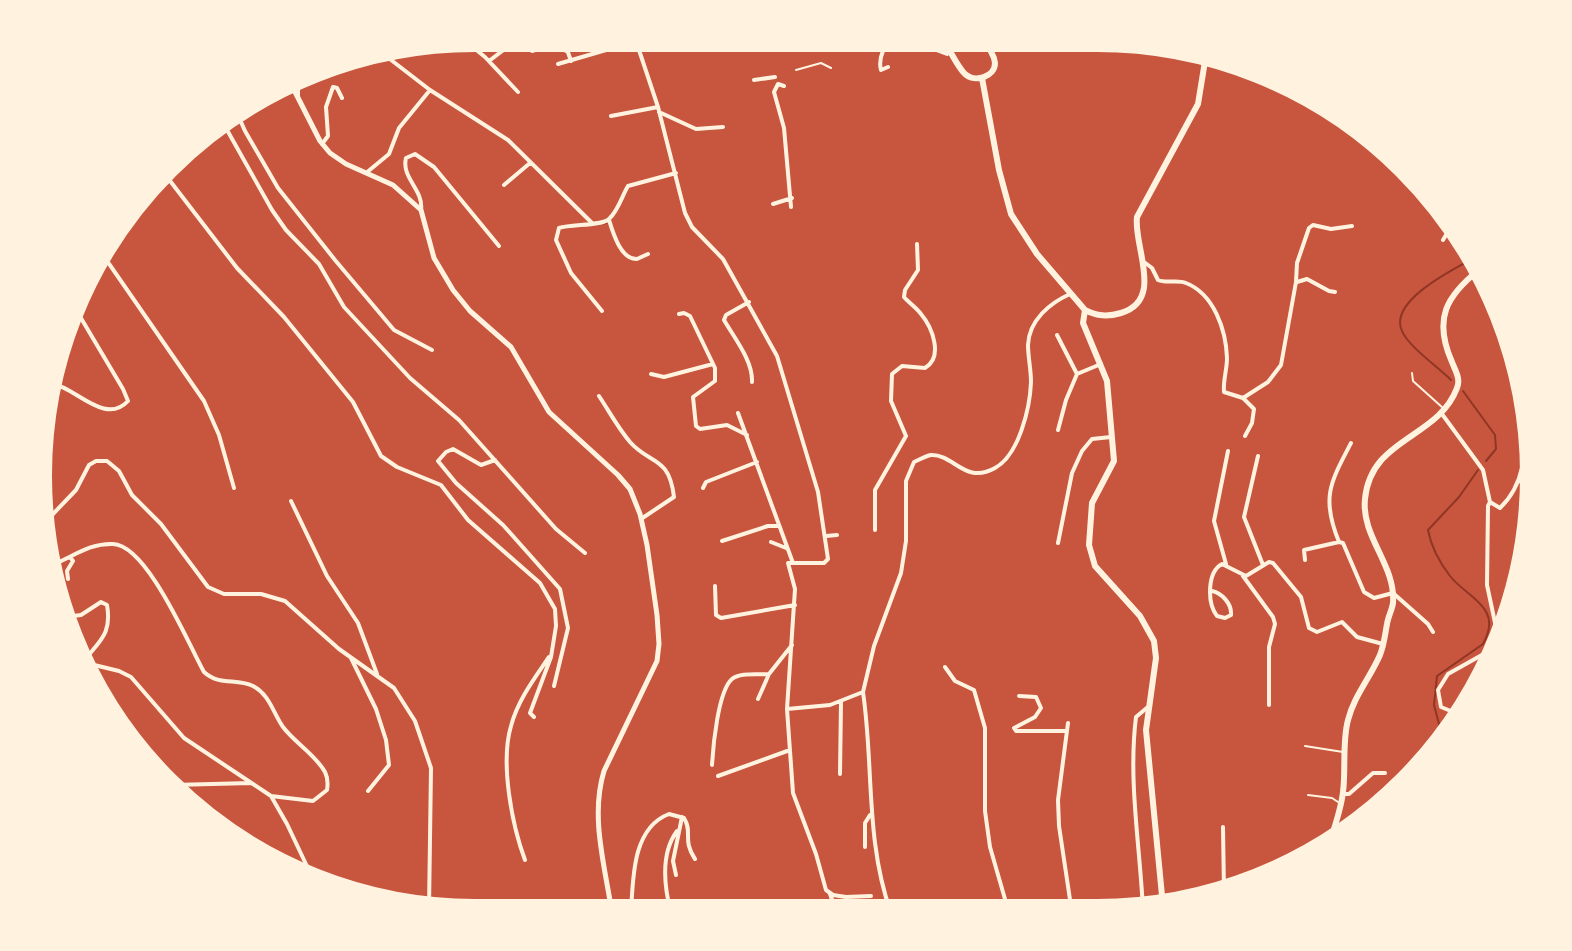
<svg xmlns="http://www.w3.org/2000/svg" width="1572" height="951" font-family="Helvetica,sans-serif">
<rect width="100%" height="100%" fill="#c8553d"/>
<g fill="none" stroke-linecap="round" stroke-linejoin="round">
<!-- stream -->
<path stroke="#8f3625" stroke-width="2" d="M594 225 606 223
M1451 380C1438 367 1408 346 1402 331 1388 301 1454 269 1474 258
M1463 391 1495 435 1496 449 1486 461
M1443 739 1434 705 1437 676 1483 644C1504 607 1467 598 1450 576 1440 563 1431 546 1428 530L1459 497 1478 470"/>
<!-- service -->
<path stroke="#fff3e0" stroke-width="2" d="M796 70 821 63 831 68
M1412 373 1413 381 1443 408
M1305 746 1343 752
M1308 795 1332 798 1341 804"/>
<!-- minor -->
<path stroke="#fff3e0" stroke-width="4" d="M525 38 532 51 557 43 566 51
M563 38 571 61
M635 38 658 107 685 213 692 227 723 259 777 356 818 492 828 559 824 563H788L795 589 787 709 830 705 863 692 874 646 901 573 906 541V481L914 462C919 460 925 456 931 455 954 454 965 485 995 468 1019 455 1030 408 1031 382 1031 369 1028 357 1028 345 1029 320 1050 303 1070 294
M904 38 947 54 950 51
M463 39 485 57 518 92
M382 53 430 90 508 140 592 223
M489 61 519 38
M558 64 637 41
M888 67 881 70C878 59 884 47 891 38
M754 80 775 77
M784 86 778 84 774 92 784 128 791 207
M298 97V80
M659 112 696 129 723 127
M237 113 245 131 278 188 335 260 394 330 432 350
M611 116 658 107
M222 121 272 210 286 230 319 264 344 307 410 378 459 420 556 529 585 553
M322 144 328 136 326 107 333 87 337 88 342 98
M164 173 237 268 284 317 353 402 381 456 397 467 441 485 468 520 540 583 555 609 556 626 551 657 530 713 534 717
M366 173 389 154 399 128 430 90
M504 185 530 163
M773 204 792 198
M421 210C424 190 401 178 406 158L415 154 434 167 499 246
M609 220C613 233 621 260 637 259L648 254
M1443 240 1453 223
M103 255 204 401 219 435 234 488
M1144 262 1152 268 1158 280C1167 284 1177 279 1186 283 1214 294 1226 330 1227 358 1227 370 1223 380 1224 392L1243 398 1254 409 1252 423 1245 436
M1297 282 1307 279 1329 291 1335 292
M749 302 726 315 724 320C735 339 753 361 752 382
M602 311 571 273 556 240 559 228C572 224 602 226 609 219 618 211 622 196 628 186L676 173
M679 314 684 313 690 316 715 368V381L693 397 696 426 700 429 727 425 747 435
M1057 335 1077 374
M651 374 664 377 713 364
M53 384C75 387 105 426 128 401L123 389 75 308
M599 396C609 411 618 428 630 442 650 465 669 455 674 497L641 519
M1243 398 1268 382 1281 365 1296 282 1297 263 1309 228 1313 225 1331 229 1352 226
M48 412 53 422
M738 413 793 563
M1442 414 1483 470 1490 502 1500 508C1530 480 1525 437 1527 399
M1058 430 1066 400 1077 374 1101 364
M1351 443C1330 483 1321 498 1339 542L1343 543 1364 592 1374 598 1393 593 1428 624 1433 632
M1258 456 1244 517 1263 565
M495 460 481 465 453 449 446 452 438 461 456 483 503 525 560 589 568 628 554 686
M1519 479 1527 490 1526 560
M703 488 706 482 757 462
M291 501 327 576 358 623 377 674
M46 528 53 514 76 490 89 465 96 461H107L119 471 132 495 161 524 208 587 224 594H261L285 601 339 649 394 688 415 721 431 768 429 909
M875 530V490L906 436 891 401 892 374 902 366 925 368C944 357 932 327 921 314 916 307 909 303 904 297L905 290 918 270 917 244
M826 536 837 535
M722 541 768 526H778
M771 542 786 548
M1058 543 1072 473 1082 451 1092 439 1111 437
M1305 560 1304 550 1339 542
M1226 564 1214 521 1228 451
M52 565C73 557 89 543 113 544 147 545 188 643 204 672 219 686 236 678 253 686 270 695 273 713 283 727 295 743 315 754 325 772 328 778 328 784 327 790L313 801 271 796
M1243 576 1273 617 1275 624 1269 647V705
M68 579 67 571 73 561 70 557
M715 586 716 615 721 618 795 605
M1212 591C1222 593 1232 604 1231 615L1225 618 1217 616C1207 603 1207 572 1222 564L1246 576 1269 562 1273 563 1301 597 1309 628 1317 632 1342 622 1357 637 1383 644
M73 616 81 615 101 602 107 605C112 634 100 640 84 661
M351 658 376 709 386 740 389 765 368 791
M86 663 119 671 131 677 184 738 271 796 287 824 313 879
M945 667 955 681 974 690 985 728V811L990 847 1009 913
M863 692C874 767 865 840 891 913
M1019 696 1036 697 1041 708 1035 717 1014 728 1016 731H1067
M758 699 769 674 792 645
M787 709 793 793 816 854 826 890 833 895 846 897 871 896
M1458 714 1441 707 1438 690 1448 674 1489 651 1497 632 1487 585 1488 506 1490 502
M1068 723 1058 800 1059 826 1072 913
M712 765C713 747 718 691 732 679 740 672 758 675 769 674
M840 774 841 702
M718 776 790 750
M173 785 251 783
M1343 794H1349L1373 773H1385
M1376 811 1380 803
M1223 827 1224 893
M865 847V823L870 815
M525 860C512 825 500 763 511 726 518 700 534 679 549 657
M676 875 673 861 682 817
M830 894 837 913
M1143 910C1140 846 1128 780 1136 717L1149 706
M631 913C633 879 632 828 669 814L684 818C693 832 682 840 695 859
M671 913C664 886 660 854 677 831"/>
<!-- tertiary -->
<path stroke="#fff3e0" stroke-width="5" d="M291 84 320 141 330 153 346 164 393 185 421 210 434 258 453 290 470 311 511 347 549 412 618 475 630 489 640 514 647 545 657 615 659 644 657 661 604 771C590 817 605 866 612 913"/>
<!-- secondary -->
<path stroke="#fff3e0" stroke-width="6" d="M942 38C950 49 956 65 965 74 975 83 995 77 995 63 994 53 987 46 981 38
M982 78 999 170 1011 214 1037 254 1085 310C1097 316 1107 317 1121 313 1165 300 1133 246 1137 217L1198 104 1206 55
M1085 310 1083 323 1107 381 1114 461 1092 503 1089 545 1095 566 1140 616 1154 641 1156 658 1146 730 1163 906
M1329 845C1334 828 1341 810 1343 792 1346 769 1342 742 1348 720 1354 696 1370 678 1380 655 1384 645 1385 635 1387 624 1388 617 1392 610 1393 603 1396 565 1361 537 1365 499 1371 437 1438 439 1457 388 1461 379 1455 370 1452 362 1433 319 1446 296 1480 269"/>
</g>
<!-- crop -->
<path d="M0 0H1572V951H0ZM475 48H1097A427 427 0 0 1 1524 475V476A427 427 0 0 1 1097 903H475A427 427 0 0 1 48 476V475A427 427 0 0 1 475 48Z" fill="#fff3e0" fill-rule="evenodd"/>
<path fill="none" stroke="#fff3e0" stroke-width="8" d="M475 48H1097A427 427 0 0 1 1524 475V476A427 427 0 0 1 1097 903H475A427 427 0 0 1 48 476V475A427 427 0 0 1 475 48Z"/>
</svg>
